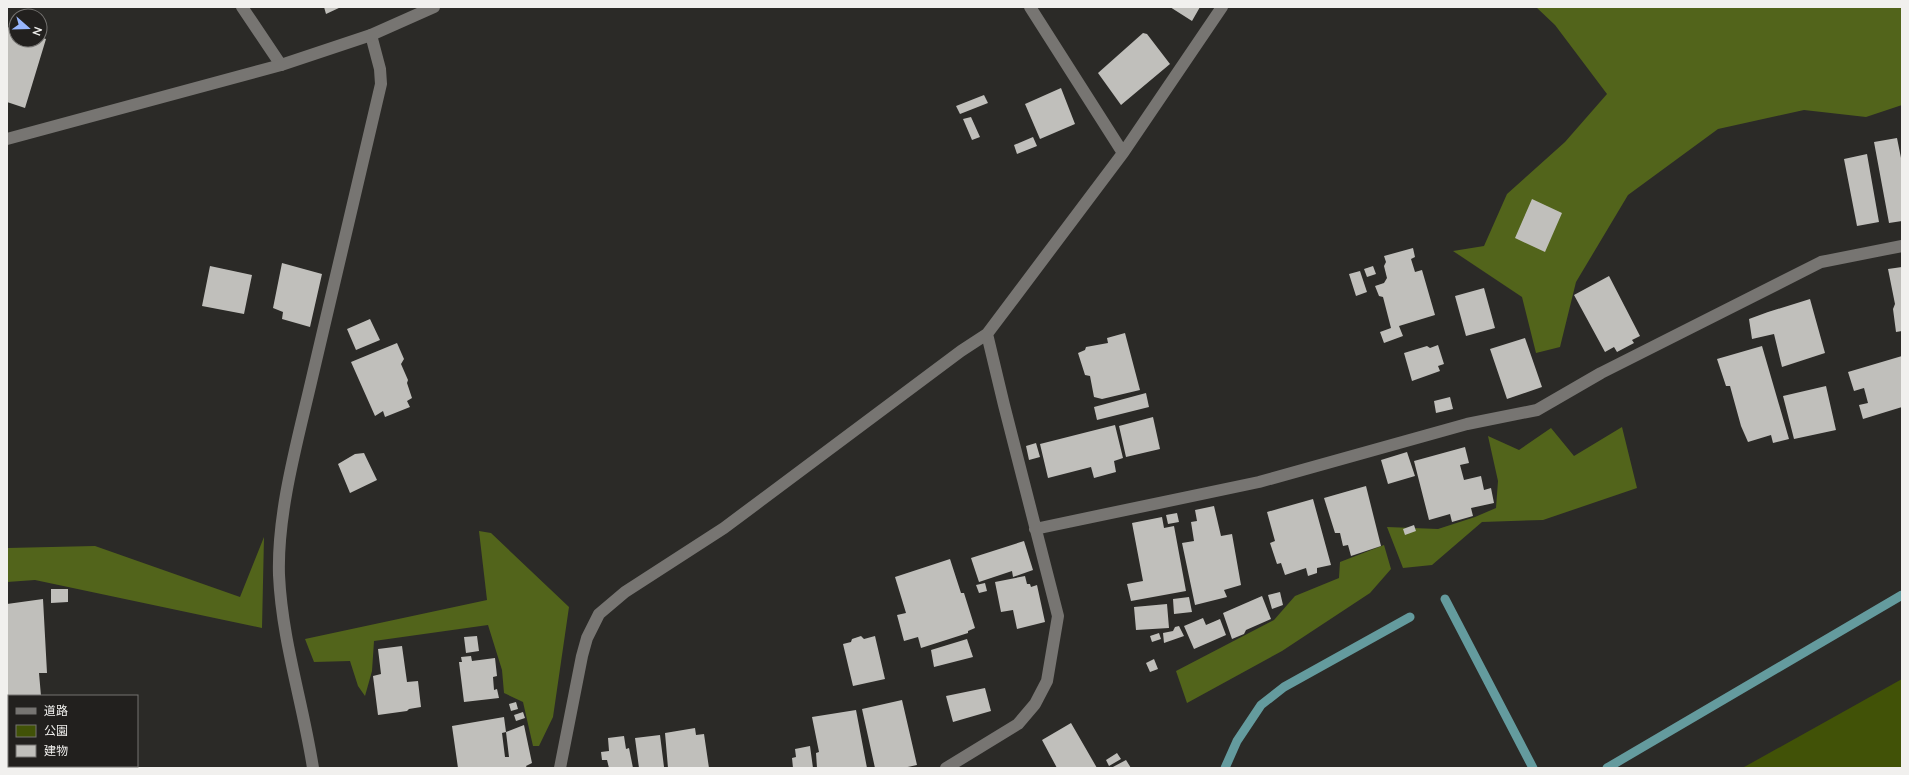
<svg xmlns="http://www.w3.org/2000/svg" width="1909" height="775" font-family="Lato,'Noto Sans JP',sans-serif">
<rect width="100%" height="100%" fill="#2b2a27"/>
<!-- green -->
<path fill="#415207" d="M1902 679V768H1742L1746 766Z"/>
<!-- forest -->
<path fill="#52641b" d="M1536 7H1902V105L1866 117 1804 110 1718 129 1628 195 1576 282 1560 347 1536 353 1522 297 1453 251 1484 246 1507 194 1565 142 1607 94 1555 25Z
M1622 427 1637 488 1543 520 1482 522 1432 565 1403 568 1387 527 1438 529 1475 517 1496 508 1498 481 1488 436 1519 450 1551 428 1574 456Z
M479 531 491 533 569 607 553 717 539 746H533L523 702 504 693 502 670 488 625 374 641 372 671 365 696 358 686 350 661 314 662 305 639 487 600Z
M264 537 262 628 35 580 7 582V548L95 546 240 597Z
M1384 545 1391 569 1370 593 1282 651 1187 703 1176 671 1274 620 1295 596 1339 578 1340 562Z"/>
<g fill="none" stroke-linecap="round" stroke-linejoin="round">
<!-- stream -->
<path stroke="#649b9e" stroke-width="9" d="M1445 599 1533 768
M1225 768 1237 741 1261 705 1284 687 1410 617
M1607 768 1902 595"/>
</g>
<!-- building -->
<path fill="#c0bfbb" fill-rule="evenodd" d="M324 7H341L326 14Z
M1170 7H1200L1192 21Z
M7 27 16 30V40H40V37L46 39 25 108 7 102Z
M1143 33 1147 34 1170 64 1121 105 1098 73Z
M1061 88 1075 124 1040 139 1025 104Z
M984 95 988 103 960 114 956 106Z
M971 117 980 137 972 140 963 119Z
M1033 137 1037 146 1017 154 1014 145Z
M1897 138 1902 163V221L1889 223 1874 142Z
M1867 154 1879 222 1857 226 1844 159Z
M1532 199 1562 213 1545 252 1515 238Z
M1413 248 1415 257 1411 259 1415 272 1422 270 1435 315 1399 326 1403 336 1384 343 1380 332 1391 328 1383 297 1379 296 1375 286 1384 283 1387 278 1384 266 1386 262 1384 256Z
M282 263 322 274 310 327 282 319 283 312 273 308Z
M210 266 252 275 244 314 202 306Z
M1373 266 1376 274 1367 277 1364 269Z
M1902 267V331L1896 332 1893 309 1895 304 1888 269Z
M1360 271 1367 292 1356 296 1349 274Z
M1609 276 1640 336 1632 340 1634 343 1617 352 1614 347 1605 352 1574 295Z
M1484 288 1495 328 1466 336 1455 296Z
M1810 299 1825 353 1782 367 1774 334 1752 339 1749 319 1768 312Z
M370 319 380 340 356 350 347 329Z
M1125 333 1140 390 1102 399 1094 397 1090 376 1085 375 1078 353 1085 350 1086 347 1108 343 1107 338Z
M1525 338 1542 387 1507 399 1490 349Z
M397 343 404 359 401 364 408 380 407 383 412 398 407 401 410 407 385 417 383 411 375 416 351 362Z
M1438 345 1444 364 1438 366 1440 371 1412 381 1404 353 1427 346 1430 348Z
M1762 346 1789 439 1773 443 1771 435 1748 442 1741 426 1730 386H1726L1717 359Z
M1902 356V407L1863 419 1859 405 1868 403 1864 388 1854 391 1848 372Z
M1826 386 1836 430 1794 439 1783 396Z
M1146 393 1149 407 1097 420 1094 407Z
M1450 397 1453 409 1436 413 1434 401Z
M1153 417 1160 449 1126 457 1119 426Z
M1115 425 1123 458 1114 461 1116 472 1094 478 1091 467 1048 478 1040 444Z
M1036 443 1040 457 1029 460 1026 446Z
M1465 447 1469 463 1460 465 1464 480 1481 476 1484 490 1491 488 1494 503 1471 508 1473 516 1452 522 1450 514 1429 520 1414 461Z
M1407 452 1415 476 1388 484 1381 460Z
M364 453 377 480 350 493 338 464 355 454Z
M1366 486 1381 546 1351 556 1348 545 1343 546 1340 533H1335L1324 498Z
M1313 499 1331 565 1317 568V573L1308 576 1306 568 1285 575 1281 563 1277 564 1270 543 1275 541 1267 512Z
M1214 506 1221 536 1232 534 1241 585 1224 590 1227 597 1195 605 1182 543 1194 541 1191 522 1197 521 1195 510Z
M1177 513 1179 522 1168 524 1166 515Z
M1162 517 1164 528 1174 526 1186 591 1131 601 1127 584 1143 581 1132 523Z
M1414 525 1416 531 1405 535 1403 529Z
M1024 541 1033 570 1013 577 1012 571 979 582 971 558Z
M950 559 961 593H964L975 628 968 631V633L921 648 918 637 904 641 897 615 906 613 895 577Z
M1025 576 1027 584H1030L1031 587 1037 585 1045 622 1017 629 1013 610 1001 612 995 582Z
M985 583 987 591 979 593 976 585Z
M51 589H68V602L51 603Z
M1280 592 1283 605 1272 609 1268 595Z
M1262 596 1271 619 1246 630 1244 634 1232 639 1223 613Z
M1189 597 1192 612 1174 614 1173 599Z
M43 599 47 673H39L41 696H9V766H22V768H7V604Z
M1167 604 1169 628 1136 630 1134 607Z
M1203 618 1206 625 1220 619 1226 635 1194 649 1184 626Z
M1179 626 1184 636 1164 643 1163 633 1173 631 1175 627Z
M1159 633 1161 639 1152 642 1150 636Z
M477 636 479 651 466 653 464 637Z
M861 636 864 639 875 636 885 679 853 686 843 644 851 642 852 639Z
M967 639 973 657 934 667 931 650Z
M402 646 407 682 418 681 421 707 409 709 407 711 378 715 373 676 381 674 378 649Z
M471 656 472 661 495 658 497 676 493 677 494 690 497 689 499 698 464 702 459 662H462L461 657Z
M1154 659 1158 669 1150 672 1146 663Z
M985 688 991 711 953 722 946 696Z
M902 700 917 765 903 768H875L862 709Z
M516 702 518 709 511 711 509 704Z
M856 710 867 768H817L816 753 819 752 812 717Z
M523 712 525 718 516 721 514 715Z
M504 717 506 732 524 725 532 763 526 766 527 768H458L452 726ZM506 732 509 757H505L502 733Z
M1071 723 1097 768H1057L1042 740Z
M695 728 696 735 704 734 709 768H668L665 733Z
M660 735 664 767 639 768 635 738Z
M624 736 626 749 629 748 633 768H609L607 760H602L601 752 609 751 608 738Z
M810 746 813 768H793L792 758 796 757 795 749Z
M1117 753 1121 759 1109 766 1106 760Z
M1126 760 1131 768H1111Z"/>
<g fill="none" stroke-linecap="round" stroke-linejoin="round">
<!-- lane -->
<path stroke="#777572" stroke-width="12" d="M242 7 281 65"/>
<!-- street -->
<path stroke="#777572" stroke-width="12" d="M1030 7 1123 153
M1035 529 1259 482 1467 424 1537 410 1601 373 1821 262 1902 246
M313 768C303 703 282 641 279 575 277 512 298 439 312 378 335 280 358 182 381 84L380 69 371 35
M560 768 582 656 587 638 599 614 625 592 724 528 961 351 987 334 1123 153 1222 7
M946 768 1018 724 1035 704 1047 681 1058 616 1004 405 987 334"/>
<!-- secondary -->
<path stroke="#777572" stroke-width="12" d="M7 139 281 65 371 35 434 7"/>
</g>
<!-- border -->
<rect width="1909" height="775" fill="none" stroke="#f1f0ee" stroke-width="16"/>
<!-- legend -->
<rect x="8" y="695" width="130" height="72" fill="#22201e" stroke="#757371"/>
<rect x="16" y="708" width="20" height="6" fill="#777572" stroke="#757371"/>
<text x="44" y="715" font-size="12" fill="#f1f0ee">道路</text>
<rect x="16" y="725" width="20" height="12" fill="#415207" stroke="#757371"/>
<text x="44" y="735" font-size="12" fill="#f1f0ee">公園</text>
<rect x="16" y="745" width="20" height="12" fill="#c0bfbb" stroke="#757371"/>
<text x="44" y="755" font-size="12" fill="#f1f0ee">建物</text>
<!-- north arrow -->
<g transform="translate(28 28) rotate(110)"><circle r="19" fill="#22201e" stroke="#757371"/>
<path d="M0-3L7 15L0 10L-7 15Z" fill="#98b6fd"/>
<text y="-6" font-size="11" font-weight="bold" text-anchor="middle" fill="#f1f0ee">N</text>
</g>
</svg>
